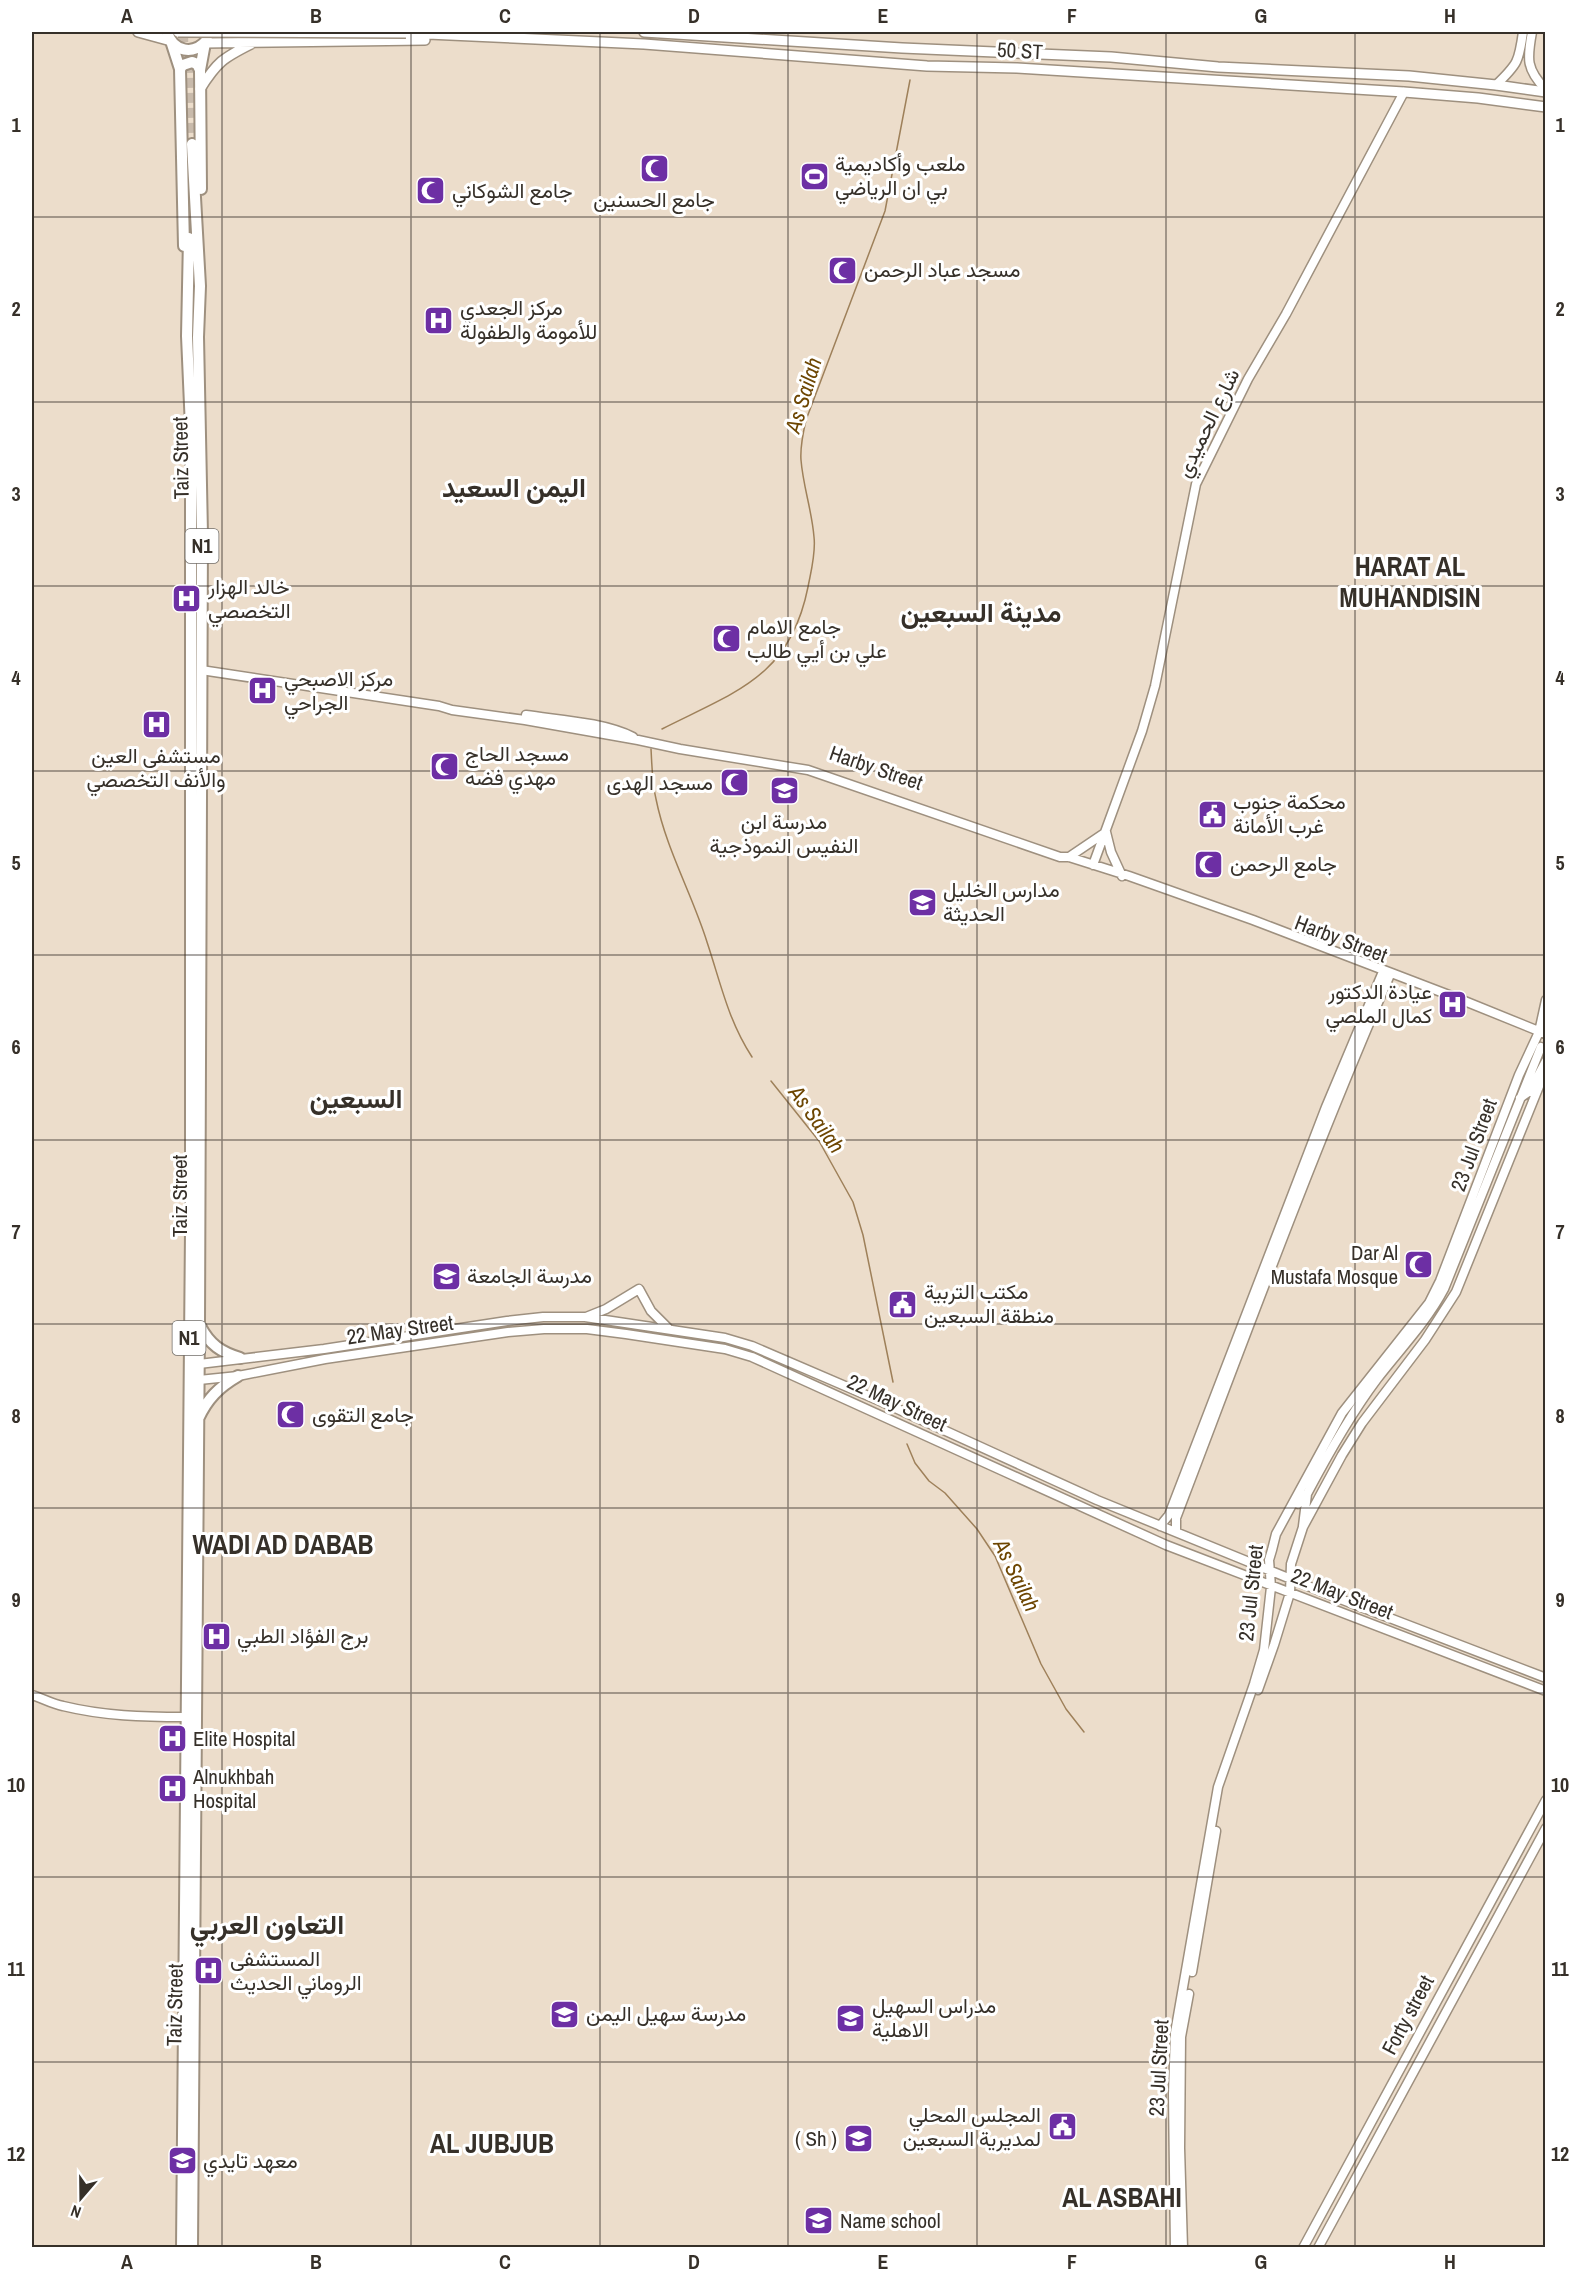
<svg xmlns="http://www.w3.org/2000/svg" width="1577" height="2279" font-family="'Archivo Narrow',Vazirmatn,sans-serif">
<rect width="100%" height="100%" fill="#ecddcb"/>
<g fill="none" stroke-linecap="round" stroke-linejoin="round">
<!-- stream -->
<path stroke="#9e805a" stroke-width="1.5" d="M662 729C737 691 790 677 808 587 811 571 816 553 814 537 812 511 803 486 801 460 800 447 803 433 806 420L885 211 910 80
M651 749C652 765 652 783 656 799 666 849 692 894 707 942 721 984 728 1020 752 1057
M771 1081 819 1141 853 1202 863 1235 893 1382
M907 1444 915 1463 929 1481 945 1493 977 1529 995 1556 1041 1664 1066 1709 1084 1732"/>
<!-- highway-tunnel -->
<path stroke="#c8baab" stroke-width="10" stroke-dasharray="10 5" stroke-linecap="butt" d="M183 32 184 73
M190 63 192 144"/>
<defs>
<path id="secondary" d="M1532 32C1527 59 1526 69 1546 90
M1496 85C1518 64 1519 61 1523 32
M201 670 439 706 452 710 525 720 638 740 680 749 808 770 1060 857H1069L1129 876 1253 920 1462 1000 1546 1034
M526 715C559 720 603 722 633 737
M1069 857 1106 832 1111 852 1122 876
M1093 865 1142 731 1155 686 1196 484 1248 379 1286 314 1404 92
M1520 1098 1530 1091 1546 1061
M586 1317 606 1309 639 1289 651 1311 668 1328
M199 1364 324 1349 507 1321 543 1317H585L725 1338 752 1346 880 1401 1097 1500 1335 1597 1546 1678
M199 1380 238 1376 325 1359 508 1332 544 1329H587L626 1334 725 1349 752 1357 1166 1545 1546 1691
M1298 1504 1301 1497 1307 1494C1328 1454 1350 1415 1377 1379 1400 1349 1426 1323 1444 1289L1541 1047
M1160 1526 1169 1515 1326 1107 1382 974
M1303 1526 1307 1494
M1176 1532V1518C1245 1337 1312 1155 1389 977
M1258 1690 1274 1645 1290 1593 1291 1564 1303 1527 1342 1455 1362 1423 1425 1340 1456 1292 1546 1069
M32 1695C42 1698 52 1704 63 1706 104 1716 143 1717 185 1717
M1192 1972 1216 1831
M1175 2248 1173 2094 1175 2033 1218 1787 1254 1684 1264 1650 1271 1587 1269 1560 1272 1550 1276 1534 1342 1413 1429 1303 1440 1281 1519 1075 1539 1032 1546 1000
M1183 2248 1180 2148 1181 2037 1189 1994
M1303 2248 1546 1800
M1318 2248 1546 1828"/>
<path id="primary" d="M138 32 171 41
M644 32 902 48 1111 57 1218 67 1409 76 1496 85 1546 92
M406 33 644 44 927 66 1017 68 1404 92 1478 98 1546 107
M205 43 425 40
M200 89C217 62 223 58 251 44"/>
<path id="highway" d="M167 32C173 52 194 56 207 40
M171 41 180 69 184 246
M180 69 183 65 192 62 197 64 200 70
M192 144 200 286 198 337 202 534 199 1325C195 1632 193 1940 192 2248
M201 189 200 70 205 43
M200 1326C210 1345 221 1352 240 1358
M198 1419C207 1399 219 1387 238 1376
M182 2248 191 1230V428L187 336 189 238"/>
</defs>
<!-- secondary casing -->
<use href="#secondary" stroke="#9e907f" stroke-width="11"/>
<!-- primary casing -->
<use href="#primary" stroke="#9e907f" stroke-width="12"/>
<!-- highway casing -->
<use href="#highway" stroke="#9e907f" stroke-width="14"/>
<!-- secondary -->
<use href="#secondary" stroke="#fff" stroke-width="8"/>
<!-- primary -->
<use href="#primary" stroke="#fff" stroke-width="9"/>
<!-- highway -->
<use href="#highway" stroke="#fff" stroke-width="10"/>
<defs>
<path id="primary-bridge" d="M178 32 406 33"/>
</defs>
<!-- primary-bridge casing -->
<use href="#primary-bridge" stroke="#9e907f" stroke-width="12" stroke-linecap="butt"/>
<!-- primary-bridge -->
<use href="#primary-bridge" stroke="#fff" stroke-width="9"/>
</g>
<!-- grid -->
<path fill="none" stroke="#363029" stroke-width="1.5" stroke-opacity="0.55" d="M222 32V2248M411 32V2248M600 32V2248M788 32V2248M977 32V2248M1166 32V2248M1355 32V2248M32 217H1546M32 402H1546M32 586H1546M32 771H1546M32 955H1546M32 1140H1546M32 1324H1546M32 1508H1546M32 1693H1546M32 1877H1546M32 2062H1546"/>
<!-- icons -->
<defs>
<symbol id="mosque-square" viewBox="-11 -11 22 22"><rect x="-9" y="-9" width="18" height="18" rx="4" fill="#6d2fa4" stroke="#fff"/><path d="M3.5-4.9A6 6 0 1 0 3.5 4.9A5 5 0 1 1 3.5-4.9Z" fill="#fff"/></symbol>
<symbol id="stadium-square" viewBox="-11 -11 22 22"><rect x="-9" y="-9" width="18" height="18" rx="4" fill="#6d2fa4" stroke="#fff"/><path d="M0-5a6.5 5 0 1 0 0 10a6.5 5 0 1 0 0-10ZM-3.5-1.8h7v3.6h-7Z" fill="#fff"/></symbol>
<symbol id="hospital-square" viewBox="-11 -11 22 22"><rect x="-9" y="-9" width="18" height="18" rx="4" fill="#6d2fa4" stroke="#fff"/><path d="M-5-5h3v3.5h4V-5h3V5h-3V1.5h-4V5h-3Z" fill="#fff"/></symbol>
<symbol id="school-square" viewBox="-11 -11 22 22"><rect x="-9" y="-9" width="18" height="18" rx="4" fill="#6d2fa4" stroke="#fff"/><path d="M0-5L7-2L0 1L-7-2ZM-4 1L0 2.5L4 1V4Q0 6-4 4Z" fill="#fff"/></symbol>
<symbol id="civic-square" viewBox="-11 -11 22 22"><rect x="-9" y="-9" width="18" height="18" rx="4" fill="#6d2fa4" stroke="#fff"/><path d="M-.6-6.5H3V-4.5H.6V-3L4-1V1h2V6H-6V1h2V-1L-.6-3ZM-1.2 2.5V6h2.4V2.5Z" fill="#fff"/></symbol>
<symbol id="university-square" viewBox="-11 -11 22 22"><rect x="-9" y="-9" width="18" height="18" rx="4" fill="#6d2fa4" stroke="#fff"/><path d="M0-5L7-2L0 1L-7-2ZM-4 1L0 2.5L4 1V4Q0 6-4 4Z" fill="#fff"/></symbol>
</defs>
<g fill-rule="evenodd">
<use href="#mosque-square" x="638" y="152" width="33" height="33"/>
<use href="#stadium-square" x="798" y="160" width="33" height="33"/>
<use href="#mosque-square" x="414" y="174" width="33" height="33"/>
<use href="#mosque-square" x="826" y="254" width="33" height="33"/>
<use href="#hospital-square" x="422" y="304" width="33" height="33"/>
<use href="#hospital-square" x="170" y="582" width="33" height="33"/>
<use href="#mosque-square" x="710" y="622" width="33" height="33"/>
<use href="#hospital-square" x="246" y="674" width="33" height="33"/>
<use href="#hospital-square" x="140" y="708" width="33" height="33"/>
<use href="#mosque-square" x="428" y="750" width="33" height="33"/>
<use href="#mosque-square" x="718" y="766" width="33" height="33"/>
<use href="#school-square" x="768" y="774" width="33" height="33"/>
<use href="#civic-square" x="1196" y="798" width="33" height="33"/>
<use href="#mosque-square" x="1192" y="848" width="33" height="33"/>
<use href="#school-square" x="906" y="886" width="33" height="33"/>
<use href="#hospital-square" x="1436" y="988" width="33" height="33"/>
<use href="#mosque-square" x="1402" y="1248" width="33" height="33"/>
<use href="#school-square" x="430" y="1260" width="33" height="33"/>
<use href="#civic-square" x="886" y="1288" width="33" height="33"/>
<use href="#mosque-square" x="274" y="1398" width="33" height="33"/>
<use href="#hospital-square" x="200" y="1620" width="33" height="33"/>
<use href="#hospital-square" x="156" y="1722" width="33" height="33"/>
<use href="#hospital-square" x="156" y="1772" width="33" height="33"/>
<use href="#hospital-square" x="192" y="1954" width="33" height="33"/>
<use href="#school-square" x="548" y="1998" width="33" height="33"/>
<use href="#school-square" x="834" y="2002" width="33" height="33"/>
<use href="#civic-square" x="1046" y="2110" width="33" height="33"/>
<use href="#school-square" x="842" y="2122" width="33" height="33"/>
<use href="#university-square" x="166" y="2144" width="33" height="33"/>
<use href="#school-square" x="802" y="2204" width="33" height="33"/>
</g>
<g text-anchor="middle" stroke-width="6" stroke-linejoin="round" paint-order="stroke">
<!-- shield labels -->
<g fill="#fff" stroke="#726e69" stroke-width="1.5">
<rect x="185.5" y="529" width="33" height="34" rx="4.5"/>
<rect x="172.5" y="1321" width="33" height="34" rx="4.5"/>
</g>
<g font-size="20" font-weight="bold" fill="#363029">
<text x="202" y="553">N1</text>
<text x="189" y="1345">N1</text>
</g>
<!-- street labels -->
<g font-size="21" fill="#363029" stroke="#fff">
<text transform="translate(1020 51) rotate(3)" y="7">50 ST</text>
<text transform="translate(1208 423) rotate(-64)" y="7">شارع الحميدي</text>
<text transform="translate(181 458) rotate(-91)" y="7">Taiz Street</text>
<text transform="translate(876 768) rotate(19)" y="7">Harby Street</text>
<text transform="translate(1341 939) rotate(21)" y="7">Harby Street</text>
<text transform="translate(1474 1145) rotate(-70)" y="7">23 Jul Street</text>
<text transform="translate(180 1196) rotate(-90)" y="7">Taiz Street</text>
<text transform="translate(400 1330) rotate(-8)" y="7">22 May Street</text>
<text transform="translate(897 1403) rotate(25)" y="7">22 May Street</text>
<text transform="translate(1251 1593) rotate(-84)" y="7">23 Jul Street</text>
<text transform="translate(1342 1594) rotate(21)" y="7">22 May Street</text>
<text transform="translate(175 2005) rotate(-89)" y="7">Taiz Street</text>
<text transform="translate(1408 2015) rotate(-62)" y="7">Forty street</text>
<text transform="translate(1159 2068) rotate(-87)" y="7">23 Jul Street</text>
</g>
<!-- poi labels -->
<g font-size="21" fill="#363029" stroke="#fff" text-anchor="start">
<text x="835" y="171">ملعب وأكاديمية<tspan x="835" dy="24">بي ان الرياضي</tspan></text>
<text x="452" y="198">جامع الشوكاني</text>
<text x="654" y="207" text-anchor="middle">جامع الحسنين</text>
<text x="864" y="277">مسجد عباد الرحمن</text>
<text x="460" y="315">مركز الجعدي<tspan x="460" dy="24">للأمومة والطفولة</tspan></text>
<text x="208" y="594">خالد الهزار<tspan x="208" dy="24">التخصصي</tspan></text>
<text x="747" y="634">جامع الامام<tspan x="747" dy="24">علي بن أيي طالب</tspan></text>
<text x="284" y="686">مركز الاصبحي<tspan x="284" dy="24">الجراحي</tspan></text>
<text x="465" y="761">مسجد الحاج<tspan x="465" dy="24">مهدي فضه</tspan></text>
<text x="156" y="763" text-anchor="middle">مستشفى العين<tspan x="156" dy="24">والأنف التخصصي</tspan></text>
<text x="713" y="790" text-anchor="end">مسجد الهدى</text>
<text x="1233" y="809">محكمة جنوب<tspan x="1233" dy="24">غرب الأمانة</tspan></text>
<text x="784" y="829" text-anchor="middle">مدرسة ابن<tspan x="784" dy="24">النفيس النموذجية</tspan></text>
<text x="1230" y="871">جامع الرحمن</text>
<text x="943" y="897">مدارس الخليل<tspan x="943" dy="24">الحديثة</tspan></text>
<text x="1432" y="999" text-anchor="end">عيادة الدكتور<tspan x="1432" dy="24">كمال الملصي</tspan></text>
<text x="1398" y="1260" text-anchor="end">Dar Al<tspan x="1398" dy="24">Mustafa Mosque</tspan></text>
<text x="467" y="1283">مدرسة الجامعة</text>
<text x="924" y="1299">مكتب التربية<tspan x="924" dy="24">منطقة السبعين</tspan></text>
<text x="312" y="1422">جامع التقوى</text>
<text x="237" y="1643">برج الفؤاد الطبي</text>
<text x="193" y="1746">Elite Hospital</text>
<text x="193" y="1784">Alnukhbah<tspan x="193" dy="24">Hospital</tspan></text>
<text x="230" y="1966">المستشفى<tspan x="230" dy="24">الروماني الحديث</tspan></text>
<text x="872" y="2013">مدراس السهيل<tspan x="872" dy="24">الاهلية</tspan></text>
<text x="586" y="2021">مدرسة سهيل اليمن</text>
<text x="1041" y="2122" text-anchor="end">المجلس المحلي<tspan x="1041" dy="24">لمديرية السبعين</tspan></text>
<text x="837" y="2146" text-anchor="end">( Sh )</text>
<text x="203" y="2168">معهد تايدي</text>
<text x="840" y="2228">Name school</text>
</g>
<!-- water labels -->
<g font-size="22" font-style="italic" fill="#6d4602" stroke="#fff">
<text transform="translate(803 395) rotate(-73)" y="8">As Sailah</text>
<text transform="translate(817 1119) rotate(54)" y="8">As Sailah</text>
<text transform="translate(1017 1575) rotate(64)" y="8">As Sailah</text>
</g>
<!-- district labels -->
<g font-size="27" font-weight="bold" fill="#363029" stroke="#fff">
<text x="514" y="497">اليمن السعيد</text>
<text x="1410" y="576">HARAT AL<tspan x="1410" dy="31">MUHANDISIN</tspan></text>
<text x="981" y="622">مدينة السبعين</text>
<text x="356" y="1108">السبعين</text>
<text x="283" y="1554">WADI AD DABAB</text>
<text x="267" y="1934">التعاون العربي</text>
<text x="492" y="2153">AL JUBJUB</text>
<text x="1122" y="2207">AL ASBAHI</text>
</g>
</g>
<!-- border -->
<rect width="1577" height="2279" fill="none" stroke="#ffffff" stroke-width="66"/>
<!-- north arrow -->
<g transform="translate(81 2198) rotate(200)" stroke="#ffffff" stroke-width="4.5" paint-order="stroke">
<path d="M0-4.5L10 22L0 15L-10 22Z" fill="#363029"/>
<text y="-9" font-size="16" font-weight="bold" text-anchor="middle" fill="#363029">N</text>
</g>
<rect x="33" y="33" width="1511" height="2213" fill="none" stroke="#363029" stroke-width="2"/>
<g font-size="20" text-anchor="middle" font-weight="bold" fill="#363029">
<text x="127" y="23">A</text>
<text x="316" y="23">B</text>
<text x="505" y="23">C</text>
<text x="694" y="23">D</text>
<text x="883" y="23">E</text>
<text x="1072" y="23">F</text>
<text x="1261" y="23">G</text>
<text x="1450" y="23">H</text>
<text x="16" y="132">1</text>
<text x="1560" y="132">1</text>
<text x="16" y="316">2</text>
<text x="1560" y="316">2</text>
<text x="16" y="501">3</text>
<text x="1560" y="501">3</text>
<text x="16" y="685">4</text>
<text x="1560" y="685">4</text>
<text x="16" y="870">5</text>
<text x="1560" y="870">5</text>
<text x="16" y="1054">6</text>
<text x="1560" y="1054">6</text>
<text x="16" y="1239">7</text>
<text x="1560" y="1239">7</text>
<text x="16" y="1423">8</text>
<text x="1560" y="1423">8</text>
<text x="16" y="1607">9</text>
<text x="1560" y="1607">9</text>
<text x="16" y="1792">10</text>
<text x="1560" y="1792">10</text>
<text x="16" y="1976">11</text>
<text x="1560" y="1976">11</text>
<text x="16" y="2161">12</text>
<text x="1560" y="2161">12</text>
<text x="127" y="2269">A</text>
<text x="316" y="2269">B</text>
<text x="505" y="2269">C</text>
<text x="694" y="2269">D</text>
<text x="883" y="2269">E</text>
<text x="1072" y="2269">F</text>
<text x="1261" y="2269">G</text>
<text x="1450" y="2269">H</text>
</g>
</svg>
